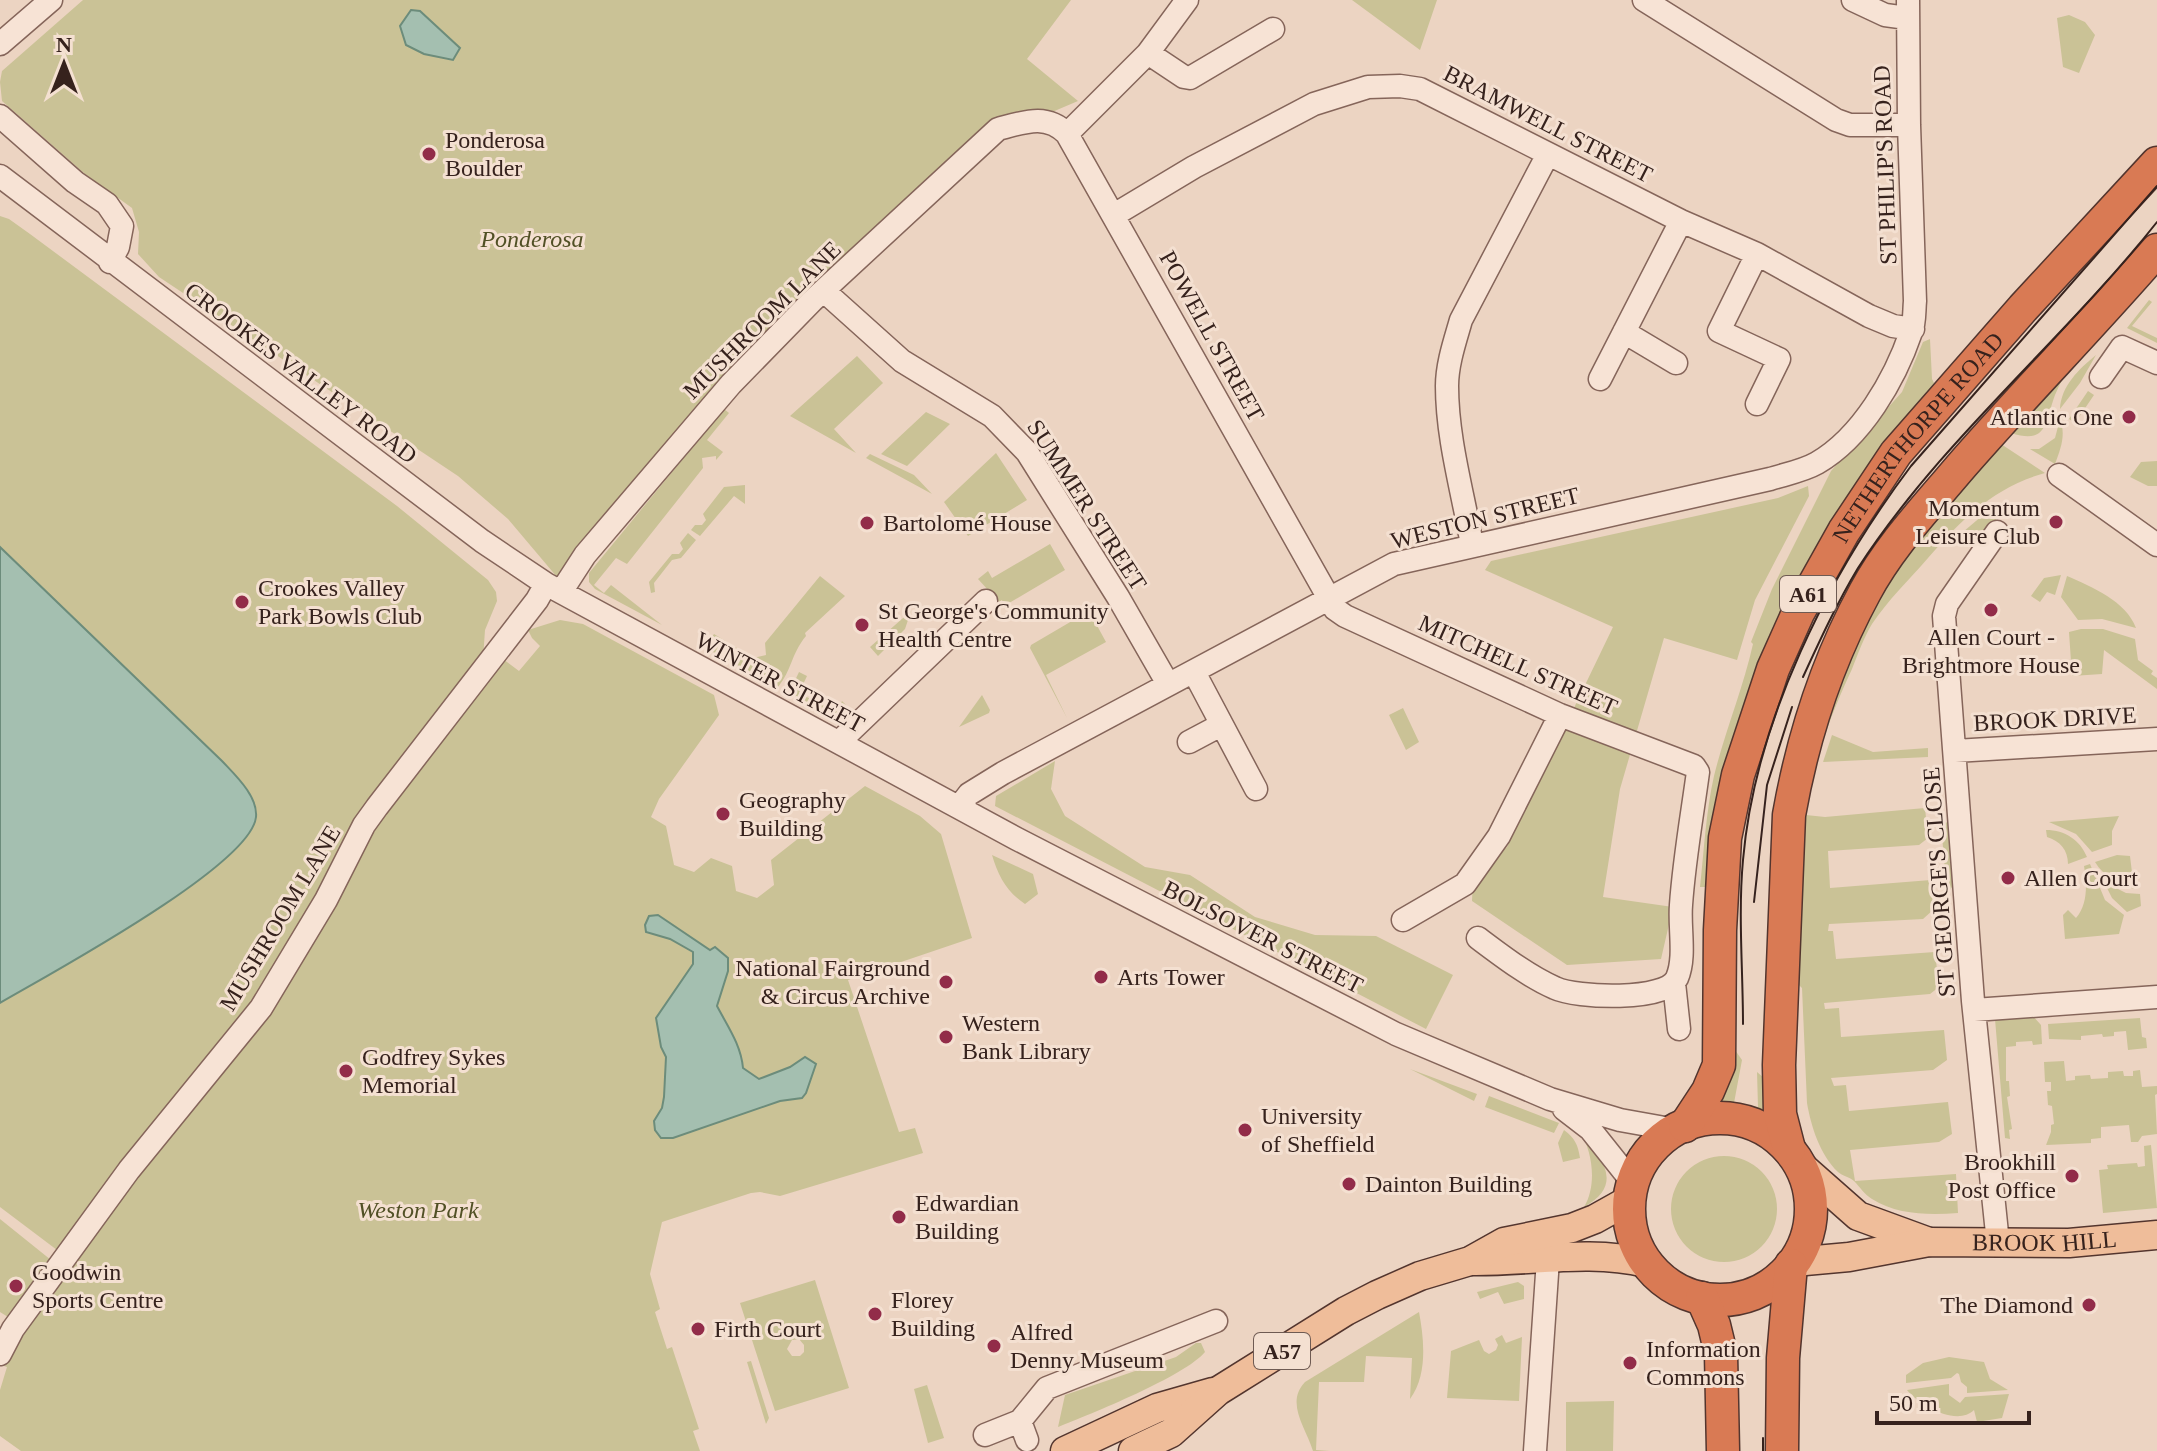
<svg xmlns="http://www.w3.org/2000/svg" width="2157" height="1451" font-family="Georgia,serif">
<rect width="100%" height="100%" fill="#ecd4c2"/>
<!-- green -->
<path fill="#cac296" fill-rule="evenodd" d="M83 0H1071L1027 59 1078 101 1031 121 998 129 806 290 592 530 557 577 508 519 458 476 159 277 138 254 139 232 132 208 85 174 2 101 0 82 2 71Z
M1352 0H1437L1420 50Z
M2069 15 2085 22 2095 35 2079 73 2063 67 2057 18Z
M0 216 9 219 30 234 397 506 488 580 496 592 497 601 485 630 483 659 416 738 361 814 286 948 242 1017 57 1250 0 1207Z
M2149 300 2152 302 2132 326 2157 338V343L2127 328Z
M1930 339 1932 379 1935 385 1890 441 1712 836 1706 887H1700C1704 850 1706 811 1714 776 1725 731 1743 689 1753 644L1751 642 1772 589 1831 471 1902 392 1923 342Z
M2096 355 2080 383 2060 409C2061 386 2079 369 2096 355Z
M857 356 883 383 834 429 856 453 790 416Z
M2069 365C2065 375 2059 385 2055 395 2045 422 2048 445 2011 433Z
M2088 391 2094 395 2075 423 2069 419Z
M724 409 729 413 707 440 723 452 716 460V456L702 458 703 468 627 564 616 558 594 585 604 593 611 585 662 625 595 589 589 582V573Z
M926 412 950 424 907 466 881 454Z
M2060 419C2066 435 2061 448 2055 464L2030 449H2039L2055 438Z
M2001 444 2045 473C1994 487 1961 520 1928 558 1909 580 1888 600 1872 624 1864 637 1858 654 1852 669 1828 721 1815 758 1806 815L1825 817 1925 808 1928 838 1919 845 1828 851 1830 888 1931 880 1933 910 1923 919 1829 924 1828 931H1833L1836 959 1935 952 1939 987 1930 994 1824 1003 1825 1009 1839 1008 1841 1037 1944 1030 1947 1060 1933 1070 1831 1078 1834 1086 1846 1085 1849 1111 1948 1102 1952 1134 1939 1142 1850 1150 1855 1181 1956 1174 1958 1213C1929 1215 1897 1215 1872 1199 1864 1194 1860 1187 1854 1181 1850 1177 1842 1176 1838 1172 1820 1155 1811 1126 1807 1103L1802 988 1795 981 1798 865 1812 764 1855 644 1903 555Z
M996 453 1027 500 968 536 944 502Z
M870 454 914 475 932 494 866 458Z
M2157 461V486H2148L2130 477 2141 462Z
M745 485V504L734 496 700 536 691 530 695 525H702L706 520 703 514 724 487Z
M1808 486 1809 496 1755 600 1737 660 1664 638 1620 789 1603 897 1673 907 1661 959 1567 965 1472 901 1473 878 1507 847 1613 627 1485 570 1491 561 1778 498Z
M1996 504 2003 509 1980 544 1963 532Z
M688 533 696 540 681 558 672 560 654 583 655 592 651 593 649 582 672 554H679L683 549 680 543Z
M1050 544 1065 570 1004 606 1002 600 999 602 978 579 988 571 992 578Z
M2061 575 2055 595 2047 592 2040 602 2031 596 2044 578Z
M820 576 845 596 805 633 806 636C791 654 792 670 778 687L713 652 717 645 709 641 714 634 753 658 766 655 765 643Z
M2067 576C2092 587 2126 601 2136 628L2102 619 2078 620 2061 597Z
M911 611 905 629 878 656 870 647Z
M1089 611 1106 642 1046 675 1067 718 1030 648 1031 645Z
M560 620 583 624 714 695 719 715 659 799 651 817 666 826 674 865 694 872 711 858 732 866 736 891 757 898 774 885 771 860 865 786 920 816 941 834 972 938 848 980 899 1132 915 1128 923 1153 780 1196 760 1192 751 1193 662 1222 650 1274 660 1309 655 1312 667 1349 672 1347 699 1429 693 1431 700 1451H21L0 1436V1390L7 1367 4 1366 7 1356 163 1138 373 823 503 659 519 671 540 646 532 638 528 630Z
M2081 629H2103L2135 639 2138 660 2153 671 2151 674 2157 678V689L2104 650 2102 674 2072 676 2069 632Z
M799 672 807 676 799 693 836 712 842 701 850 709 838 720 789 693Z
M982 695 990 710 989 713 959 727Z
M1403 708 1419 742 1406 750 1389 715Z
M1832 735 1873 752 1928 748V757L1823 762Z
M1055 761 1051 789 1065 816 1145 867 1190 875 1255 917 1315 935 1376 936 1453 975 1426 1029 995 806 996 796Z
M2119 816 2112 831V845L2092 852 2076 834 2049 822Z
M1951 822 1954 883 1947 896 1941 823Z
M2046 830C2065 830 2080 840 2087 857L2068 864C2068 850 2060 841 2047 837Z
M992 855 1033 874 1038 894 1025 904C1007 892 998 876 992 855Z
M2117 855 2130 856 2134 889C2120 885 2103 876 2095 862Z
M2090 864 2105 900 2124 915 2119 934 2065 939 2063 915 2068 910 2076 918C2088 904 2087 884 2084 866Z
M2104 882 2126 893 2140 894 2141 906 2127 912 2112 898Z
M2032 1015 2041 1025 2042 1044 2033 1045 2032 1041 2016 1042V1046L2006 1047V1081H2009L2010 1096 2007 1097 2012 1129 2009 1130 2010 1139 2005 1138 1995 1019Z
M2140 1018 2142 1037 2146 1038 2147 1048 2128 1050 2126 1031 2114 1032V1036L2103 1037 2102 1034 2081 1036V1040L2049 1039 2048 1024Z
M1735 1050 1742 1060 1734 1103 1758 1107 1757 1072 1764 1078 1766 1125 1733 1113 1716 1112 1728 1085Z
M2064 1061 2066 1081 2075 1080V1076L2090 1075 2091 1079 2108 1078V1072L2123 1071 2124 1076H2133V1071L2140 1070 2142 1087 2157 1086V1094L2155 1095 2157 1134 2142 1136 2138 1142H2131L2129 1125 2101 1127V1138L2091 1139V1143L2046 1145 2051 1132V1125L2054 1124 2052 1106 2048 1105 2047 1091H2051V1082H2045L2044 1062Z
M1410 1069 1477 1094 1474 1101Z
M1489 1096 1559 1123 1554 1133 1485 1107Z
M1564 1130C1575 1138 1578 1145 1580 1158L1563 1162 1558 1143Z
M1580 1132C1602 1157 1625 1185 1584 1207 1597 1186 1593 1152 1580 1132Z
M2151 1145 2157 1208 2103 1213 2099 1170 2108 1169 2107 1165 2137 1163 2138 1167 2145 1166 2144 1146Z
M1671 1209a53 53 0 1 1 106 0a53 53 0 1 1-106 0Z
M0 1219 51 1260 8 1317 0 1312Z
M815 1280 849 1388 775 1411 740 1303ZM799 1339 804 1345V1352L800 1356H792L787 1349 792 1340Z
M1518 1282 1524 1286V1299L1504 1304 1498 1292 1480 1299 1477 1292Z
M1419 1312C1424 1339 1428 1375 1410 1399L1412 1358 1366 1356 1364 1382H1319L1316 1450 1330 1451H1313C1306 1428 1285 1403 1305 1382Z
M1502 1335 1506 1343 1522 1337 1519 1401 1447 1398 1451 1351 1479 1340 1484 1351 1489 1354 1496 1350 1498 1345 1495 1339Z
M1196 1343H1201L1205 1352C1185 1376 1091 1414 1058 1427L1065 1395 1176 1357Z
M1949 1357 1984 1362 1990 1379 2008 1390 1967 1393V1387L1961 1382 1959 1374 1957 1373 1951 1378 1906 1383V1375L1923 1363Z
M751 1361 769 1418 766 1424 747 1362Z
M1949 1384V1395L1960 1403 1965 1397 2009 1394 2002 1418 1977 1422 1974 1410C1957 1427 1919 1405 1907 1390Z
M927 1385 944 1438 928 1443 914 1389Z
M1614 1401 1613 1451H1566V1402Z"/>
<!-- water -->
<path fill="#a4bfb0" stroke="#6c8c7b" stroke-width="2" d="M411 10 420 11 460 48 453 60 424 54 406 45 400 26Z
M0 547 222 761C235 775 258 796 256 817 251 866 46 976 0 1003Z
M658 915 710 950 715 947 728 958V971L717 1006C728 1027 741 1045 743 1068L759 1079 790 1067 805 1057 816 1064 806 1093 802 1098 780 1101 673 1138H661L655 1130 654 1121 662 1108 664 1097 666 1057 661 1047 656 1018 693 964V952L670 939 646 932 645 925 649 916Z"/>
<g fill="none" stroke-linecap="round" stroke-linejoin="round">
<defs>
<path id="minor" d="M1644 0 1836 120 1850 125H1909
M1853 0 1885 15 1907 18
M0 44 51 0
M1148 53 1184 77 1190 78 1273 29
M0 116 75 182 107 204 122 226 118 247 110 262
M1067 134 1148 53 1187 0
M0 176 482 541 546 584 1017 839 1396 1034 1550 1099 1620 1120 1676 1130
M1114 215 1194 167 1314 104 1368 87 1400 86 1420 89 1681 221 1757 254 1869 316 1893 326 1913 329
M824 291 902 361 992 416 1027 452 1118 597 1168 684
M1624 332 1676 363
M2101 377 2122 347 2157 363
M1600 379 1681 221
M1757 404 1779 359 1719 331 1757 254
M2059 475 2157 545
M1997 532 1947 604 1944 616 1973 1001 1998 1243
M1472 545C1463 493 1447 439 1447 386 1447 364 1455 341 1461 320L1548 154
M561 592 585 555 731 384 812 301 998 129C1024 122 1047 113 1067 134L1335 609 1345 616 1560 715 1694 766 1698 772C1692 816 1684 861 1681 905 1679 928 1686 957 1677 978 1666 1002 1576 998 1555 988 1528 976 1502 956 1478 938
M1194 672 1256 789
M839 742 986 601
M1189 742 1221 725
M1955 751 2157 739
M959 807 969 794 1003 773 1394 564 1770 479C1786 474 1803 471 1817 463 1862 437 1895 379 1911 332 1915 323 1914 311 1915 301L1909 125 1908 0
M1403 920 1465 884 1499 836 1560 715
M1674 983 1679 1029
M1974 1010 2157 997
M1564 1109 1590 1129 1633 1183
M0 1354 13 1329 129 1170 261 1008 326 900 364 825 377 807 537 600 546 584
M985 1435 1020 1421
M1027 1440 1020 1421 1047 1388 1216 1321
M1535 1451 1548 1259"/>
<g id="major">
<path d="M1799 1164 1858 1216 1929 1242"/>
<path d="M1471 1261C1530 1262 1589 1249 1646 1263"/>
<path id="s1" d="M1794 1262 1849 1257 1929 1242 2069 1243 2157 1235"/>
<path d="M1065 1451 1157 1408 1213 1392"/>
<path d="M1133 1451 1171 1433 1218 1391 1346 1311 1377 1295 1420 1276 1470 1261 1504 1242 1572 1228 1595 1219 1629 1200"/>
</g>
<g id="highway">
<circle cx="1720" cy="1209" r="91"/>
<path id="s2" d="M1685 1126 1708 1091 1719 1065 1720 930 1725 838 1738 775 1773 669 1798 613 1844 531 1896 453 2023 308 2157 163"/>
<path d="M1789 1149 1780 1114 1779 1065 1789 815C1803 736 1827 662 1865 592 1889 547 1925 509 1957 471 2022 396 2092 325 2157 250"/>
<path d="M1702 1298 1714 1325 1721 1354 1723 1451"/>
<path d="M1782 1451 1783 1358 1791 1265"/>
</g>
</defs>
<!-- minor casing -->
<use href="#minor" stroke="#85655a" stroke-width="25"/>
<!-- major casing -->
<use href="#major" stroke="#53352e" stroke-width="31"/>
<!-- highway casing -->
<use href="#highway" stroke="#53352e" stroke-width="35"/>
<!-- minor -->
<use href="#minor" stroke="#f7e3d5" stroke-width="22"/>
<!-- major -->
<use href="#major" stroke="#efbd9a" stroke-width="28"/>
<!-- highway -->
<use href="#highway" stroke="#d97a54" stroke-width="32"/>
<!-- tram -->
<path stroke="#36221d" stroke-width="2" d="M1803 677C1820 640 1837 603 1858 568 1941 440 2063 341 2157 222
M1754 902 1767 785 1792 707
M1743 1024C1743 970 1738 914 1743 860 1755 721 1828 576 1911 466L2157 186
M1763 1438V1451"/>
</g>
<!-- markers -->
<g fill="#922c49" stroke="#f4e0d1" stroke-width="3">
<circle cx="429" cy="154" r="8"/>
<circle cx="2129" cy="417" r="8"/>
<circle cx="2056" cy="522" r="8"/>
<circle cx="867" cy="523" r="8"/>
<circle cx="242" cy="602" r="8"/>
<circle cx="1991" cy="610" r="8"/>
<circle cx="862" cy="625" r="8"/>
<circle cx="723" cy="814" r="8"/>
<circle cx="2008" cy="878" r="8"/>
<circle cx="1101" cy="977" r="8"/>
<circle cx="946" cy="982" r="8"/>
<circle cx="946" cy="1037" r="8"/>
<circle cx="346" cy="1071" r="8"/>
<circle cx="1245" cy="1130" r="8"/>
<circle cx="2072" cy="1176" r="8"/>
<circle cx="1349" cy="1184" r="8"/>
<circle cx="899" cy="1217" r="8"/>
<circle cx="16" cy="1286" r="8"/>
<circle cx="2089" cy="1305" r="8"/>
<circle cx="875" cy="1314" r="8"/>
<circle cx="698" cy="1329" r="8"/>
<circle cx="994" cy="1346" r="8"/>
<circle cx="1630" cy="1363" r="8"/>
</g>
<g text-anchor="middle" stroke-width="6" stroke-linejoin="round" paint-order="stroke">
<!-- shield labels -->
<g fill="#f4e0d1" stroke="#6f5b53" stroke-width="2">
<rect x="1780" y="576" width="56" height="36" rx="6"/>
<rect x="1254" y="1333" width="56" height="36" rx="6"/>
</g>
<g font-size="22" font-weight="bold" fill="#36221d">
<text x="1808" y="602">A61</text>
<text x="1282" y="1359">A57</text>
</g>
<!-- street labels -->
<g font-size="24" fill="#36221d" stroke="#f4e0d1">
<text transform="translate(1548 124) rotate(27)" y="8">BRAMWELL STREET</text>
<text transform="translate(1885 165) rotate(-92)" y="8">ST PHILIP'S ROAD</text>
<text transform="translate(762 320) rotate(-45)" y="8">MUSHROOM LANE</text>
<text transform="translate(1212 336) rotate(61)" y="8">POWELL STREET</text>
<text transform="translate(301 373) rotate(37)" y="8">CROOKES VALLEY ROAD</text>
<text dy="8" stroke="none"><textPath href="#s2" startOffset="748">NETHERTHORPE ROAD</textPath></text>
<text transform="translate(1087 505) rotate(57)" y="8">SUMMER STREET</text>
<text transform="translate(1485 518) rotate(-14)" y="8">WESTON STREET</text>
<text transform="translate(1518 665) rotate(24)" y="8">MITCHELL STREET</text>
<text transform="translate(780 682) rotate(28)" y="8">WINTER STREET</text>
<text transform="translate(2055 719) rotate(-3)" y="8">BROOK DRIVE</text>
<text transform="translate(1939 882) rotate(-94)" y="8">ST GEORGE'S CLOSE</text>
<text transform="translate(280 918) rotate(-59)" y="8">MUSHROOM LANE</text>
<text transform="translate(1263 937) rotate(27)" y="8">BOLSOVER STREET</text>
<text dy="8" stroke="none"><textPath href="#s1" startOffset="252">BROOK HILL</textPath></text>
</g>
<!-- poi labels -->
<g font-size="24" fill="#36221d" stroke="#f4e0d1" text-anchor="start">
<text x="445" y="148">Ponderosa<tspan x="445" dy="28">Boulder</tspan></text>
<text x="2113" y="425" text-anchor="end">Atlantic One</text>
<text x="2040" y="516" text-anchor="end">Momentum<tspan x="2040" dy="28">Leisure Club</tspan></text>
<text x="883" y="531">Bartolomé House</text>
<text x="258" y="596">Crookes Valley<tspan x="258" dy="28">Park Bowls Club</tspan></text>
<text x="878" y="619">St George's Community<tspan x="878" dy="28">Health Centre</tspan></text>
<text x="1991" y="645" text-anchor="middle">Allen Court -<tspan x="1991" dy="28">Brightmore House</tspan></text>
<text x="739" y="808">Geography<tspan x="739" dy="28">Building</tspan></text>
<text x="2024" y="886">Allen Court</text>
<text x="930" y="976" text-anchor="end">National Fairground<tspan x="930" dy="28">&amp; Circus Archive</tspan></text>
<text x="1117" y="985">Arts Tower</text>
<text x="962" y="1031">Western<tspan x="962" dy="28">Bank Library</tspan></text>
<text x="362" y="1065">Godfrey Sykes<tspan x="362" dy="28">Memorial</tspan></text>
<text x="1261" y="1124">University<tspan x="1261" dy="28">of Sheffield</tspan></text>
<text x="2056" y="1170" text-anchor="end">Brookhill<tspan x="2056" dy="28">Post Office</tspan></text>
<text x="1365" y="1192">Dainton Building</text>
<text x="915" y="1211">Edwardian<tspan x="915" dy="28">Building</tspan></text>
<text x="32" y="1280">Goodwin<tspan x="32" dy="28">Sports Centre</tspan></text>
<text x="891" y="1308">Florey<tspan x="891" dy="28">Building</tspan></text>
<text x="2073" y="1313" text-anchor="end">The Diamond</text>
<text x="714" y="1337">Firth Court</text>
<text x="1010" y="1340">Alfred<tspan x="1010" dy="28">Denny Museum</tspan></text>
<text x="1646" y="1357">Information<tspan x="1646" dy="28">Commons</tspan></text>
</g>
<!-- park labels -->
<g font-size="24" font-style="italic" fill="#515025" stroke="#f4e0d1">
<text x="532" y="247">Ponderosa</text>
<text x="418" y="1218">Weston Park</text>
</g>
</g>
<!-- north arrow -->
<g transform="translate(64 64)" stroke="#f4e0d1" stroke-width="6" paint-order="stroke">
<path d="M0-6L14 30L0 20L-14 30Z" fill="#36221d"/>
<text y="-12" font-size="22" font-weight="bold" text-anchor="middle" fill="#36221d">N</text>
</g>
<!-- scale -->
<path d="M1877 1411v12h152v-12" fill="none" stroke="#36221d" stroke-width="4"/>
<text x="1889" y="1411" font-size="24" fill="#36221d" stroke="#f4e0d1" stroke-width="6" paint-order="stroke">50 m</text>
</svg>
